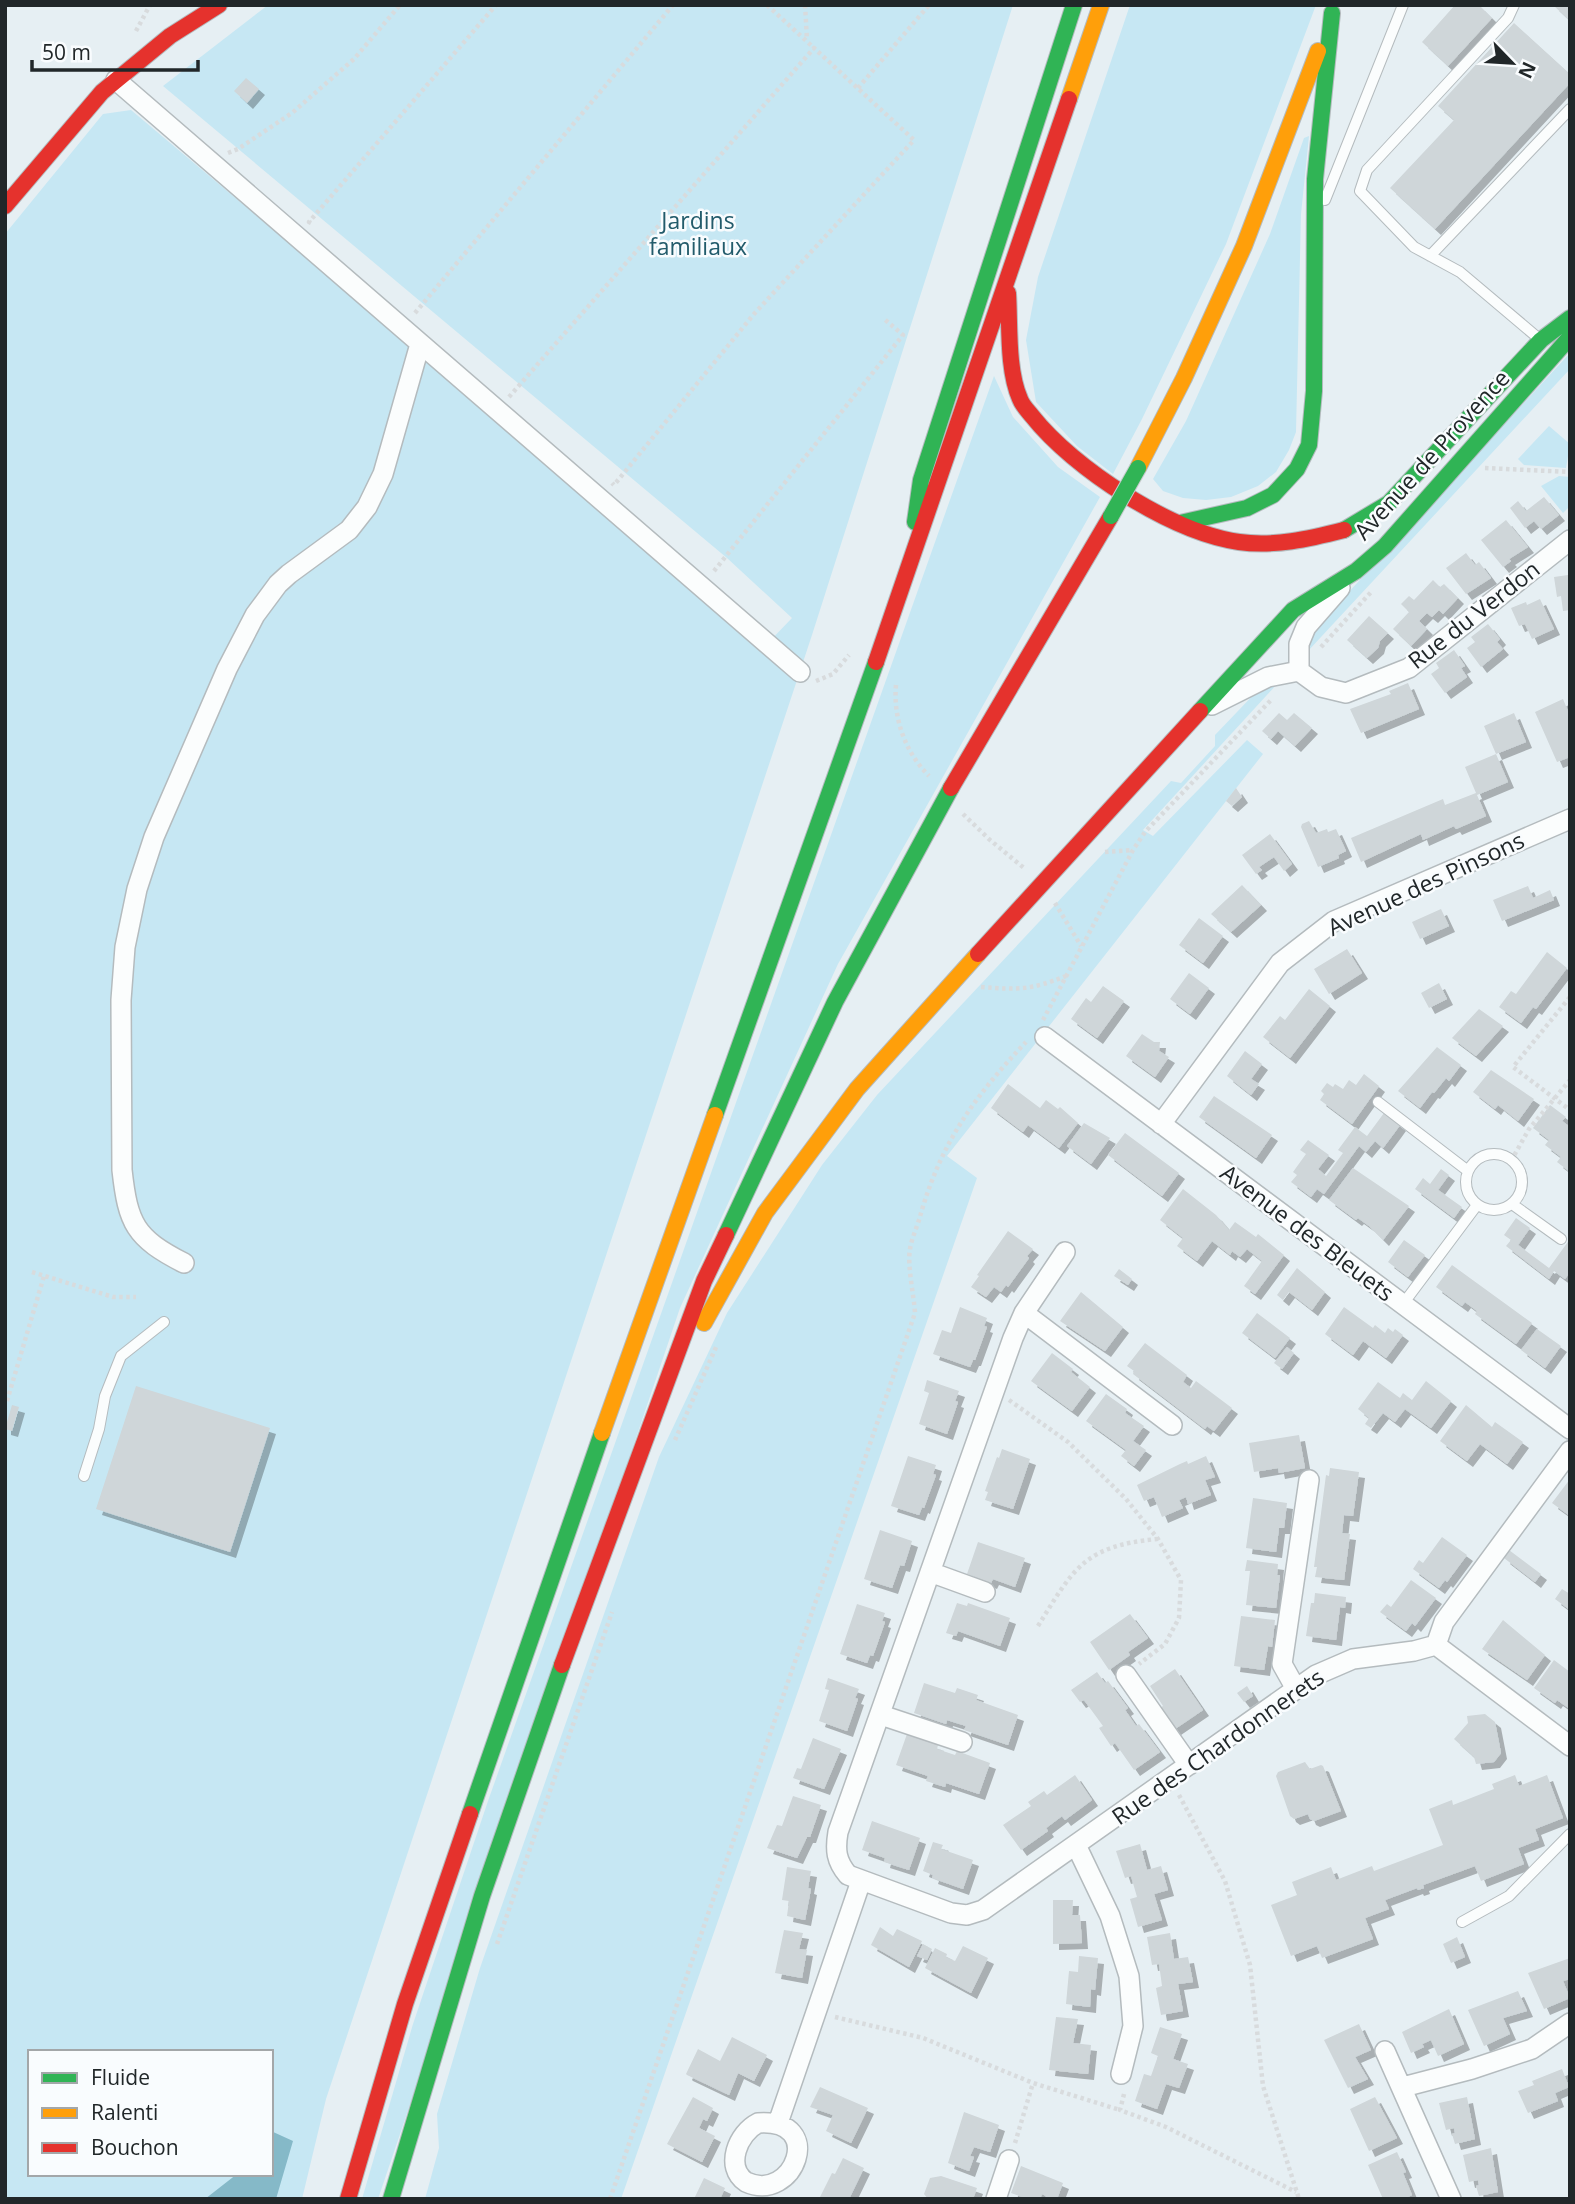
<svg xmlns="http://www.w3.org/2000/svg" width="1575" height="2204" font-family="'Open Sans',sans-serif">
<defs>
<filter id="shadow"><feDropShadow dx="6" dy="6" stdDeviation="0" flood-color="#0004"/></filter>
</defs>
<rect width="100%" height="100%" fill="#e6eff3"/>
<!-- green -->
<path fill="#c6e7f3" fill-rule="evenodd" d="M268 5H1013L812 635 326 2099 302 2199H5V234L103 114 131 110 766 645 792 618 727 558 163 86ZM30 2052H271V2174H30Z
M1130 5H1316L1226 244 1142 419 1113 474 1077 446 1036 402 1026 340 1038 277Z
M1309 136 1301 214 1296 432 1289 450 1276 472 1258 486 1231 497 1206 500 1183 498 1163 491 1153 479 1186 421 1270 234 1304 138Z
M1570 353V369L1308 651V636Z
M994 376 1013 417 1058 467 1100 497 838 964 680 1308 378 2199H362L413 2024 488 1801Z
M1549 426 1570 444 1566 468 1524 465 1518 459Z
M1559 476 1570 477V506L1563 513 1541 486Z
M1277 684 1143 830 1153 836 1247 740 1263 754 947 1156 977 1178 621 2199H425L439 2148 437 2114 480 1968 659 1457 727 1313 822 1165 877 1095 1171 781 1181 783 1215 746V735L1259 689Z"/>
<!-- water -->
<path fill="#85b9c8" d="M271 2131 293 2141 276 2199H205L237 2174H271Z"/>
<!-- building -->
<path fill="#cfd6d9" filter="url(#shadow)" d="M1455 5H1479L1492 18 1448 66 1422 42Z
M1553 5H1570V21Z
M1514 23 1570 74V83L1435 229 1390 188 1454 120 1438 106Z
M246 78 259 89 247 103 234 91Z
M1544 497 1559 515 1541 529 1534 521 1525 528 1510 508 1518 501 1526 511Z
M1506 520 1528 547 1509 559 1511 561 1503 567 1481 540Z
M1466 553 1475 565 1479 562 1491 578 1466 594 1446 568Z
M1568 575 1570 578V610L1563 611 1561 596 1557 597 1554 577Z
M1433 580 1440 587 1444 584 1458 598 1443 614 1439 610 1432 617 1427 613 1419 621 1427 629 1411 646 1393 629 1409 612 1401 604 1409 596 1414 600Z
M1540 599 1554 629 1532 639 1525 624 1519 626 1511 608 1526 602 1527 605Z
M1369 616 1388 633 1380 641 1378 648 1367 658 1347 640Z
M1488 624 1500 639 1497 642 1503 649 1481 667 1467 648 1475 642 1471 637Z
M1454 650 1465 666 1461 668 1467 677 1445 693 1431 674 1439 668 1436 663Z
M1408 683 1419 709 1361 733 1350 709 1391 694 1389 691Z
M1563 699 1570 716V757L1557 762 1535 712Z
M1279 713 1287 720 1294 713 1312 728 1295 746 1278 731 1271 739 1262 731Z
M1514 713 1526 742 1496 754 1484 726Z
M1496 754 1508 782 1477 795 1486 816 1456 829 1454 826 1423 840 1421 834 1361 862 1351 838 1443 799 1445 805 1476 793 1465 767Z
M1236 788 1242 797 1232 806 1226 801Z
M1309 821 1316 833 1327 829 1328 832 1336 829 1346 851 1338 855 1339 858 1318 867 1301 827 1302 824Z
M1270 834 1292 864 1284 871 1274 857 1259 867 1262 870 1256 874 1242 855Z
M1242 885 1261 905 1231 932 1211 914Z
M1528 886 1533 898 1550 890 1554 900 1502 921 1493 900Z
M1441 909 1449 926 1420 939 1412 922Z
M1199 918 1223 936 1203 963 1179 945Z
M1347 949 1362 973 1329 994 1314 969Z
M1547 952 1567 968 1536 1009 1533 1007 1521 1023 1499 1007 1511 991 1516 994Z
M1189 973 1209 988 1190 1014 1170 999Z
M1439 983 1447 999 1429 1008 1421 993Z
M1103 986 1124 1001 1097 1038 1071 1019 1086 998 1091 1002Z
M1309 989 1330 1006 1290 1058 1263 1037 1280 1016 1285 1020Z
M1479 1009 1503 1026 1476 1056 1452 1038Z
M1142 1034 1154 1042H1160L1159 1051 1169 1057 1155 1077 1126 1056Z
M1437 1047 1461 1065 1449 1081 1446 1078 1434 1093 1432 1092 1420 1108 1398 1091Z
M1245 1051 1262 1064 1251 1079 1259 1084 1251 1095 1227 1076Z
M1491 1070 1534 1099 1518 1121 1498 1105 1495 1109 1473 1092Z
M1364 1074 1379 1086 1352 1124 1320 1100 1324 1094 1321 1091 1327 1083 1333 1087 1335 1084 1343 1089 1349 1080 1356 1085Z
M1008 1084 1040 1108 1046 1100 1058 1109 1060 1107 1078 1123 1059 1148 1028 1125 1023 1132 991 1108Z
M1214 1096 1272 1135 1256 1158 1199 1117Z
M1550 1105 1566 1117 1562 1121 1570 1127V1172L1557 1162 1561 1157 1545 1145 1549 1140 1533 1128Z
M1384 1113 1400 1125 1395 1132 1383 1148 1375 1141 1366 1152 1359 1146 1324 1194 1317 1189 1311 1197 1291 1182 1297 1175 1293 1172 1306 1154 1300 1150 1308 1140 1329 1155 1318 1169 1326 1176 1343 1153 1338 1150 1355 1127 1367 1136Z
M1084 1123 1110 1138 1091 1164 1067 1146Z
M1125 1133 1179 1173 1162 1196 1108 1155Z
M1353 1168 1409 1206 1383 1240 1369 1226 1358 1218 1356 1220 1329 1200Z
M1441 1169 1449 1175 1438 1190 1462 1207 1454 1218 1415 1189 1423 1178 1430 1184Z
M1183 1189 1216 1215 1229 1230 1235 1222 1256 1237 1258 1234 1284 1255 1255 1294 1244 1286 1262 1261 1247 1249 1240 1257 1232 1251 1230 1255 1212 1241 1197 1261 1177 1246 1183 1238 1160 1220Z
M1516 1218 1530 1228 1518 1245 1549 1268 1570 1239V1272L1565 1279 1554 1271 1549 1279 1506 1246 1511 1240 1504 1235Z
M1008 1231 1033 1249 1027 1256 1029 1258 1008 1287 1006 1285 1001 1292 994 1287 986 1297 971 1287 979 1276 977 1275Z
M1404 1240 1425 1255 1408 1277 1388 1262Z
M1452 1265 1532 1323 1516 1344 1475 1314 1477 1311 1465 1302 1462 1306 1436 1287Z
M1297 1268 1325 1292 1312 1310 1289 1292 1283 1300 1277 1295Z
M1119 1269 1132 1279 1128 1285 1114 1276Z
M1081 1292 1123 1327 1105 1351 1060 1321Z
M960 1307 987 1318 984 1326 987 1327 975 1360H973L970 1367 933 1354 942 1330 951 1333Z
M1344 1307 1373 1328 1375 1325 1385 1333 1388 1328 1393 1332 1395 1329 1403 1335 1386 1358 1363 1341 1353 1355 1325 1334Z
M1257 1313 1290 1338 1275 1358 1242 1333Z
M1537 1329 1561 1346 1545 1368 1521 1350Z
M1145 1343 1187 1375 1183 1382 1191 1388 1196 1381 1232 1408 1214 1431 1207 1426 1205 1429 1133 1374 1134 1371 1127 1366Z
M1287 1347 1294 1353 1282 1369 1274 1363Z
M1052 1353 1073 1369 1071 1372 1090 1387 1072 1411 1031 1381Z
M927 1380 959 1391 955 1401 958 1402 947 1434 919 1424 929 1393 924 1391Z
M1426 1381 1451 1401 1431 1428 1405 1409 1395 1422 1383 1413 1371 1428 1365 1424 1369 1418 1358 1409 1378 1382 1400 1398 1403 1393 1412 1400Z
M136 1386 270 1428 230 1552 96 1509Z
M1106 1394 1127 1409 1125 1413 1144 1426 1133 1441 1146 1450 1134 1466 1121 1456 1126 1450 1086 1421Z
M12 1405 19 1407 12 1431 5 1429V1421L7 1422Z
M1466 1405 1492 1427 1495 1422 1523 1442 1507 1464 1480 1444 1467 1461 1440 1441Z
M1299 1435 1305 1468 1279 1473 1278 1468 1254 1472 1249 1443Z
M1002 1449 1030 1459 1013 1509 985 1500 988 1492 985 1491 997 1457 999 1458Z
M908 1456 936 1465 933 1474 936 1475 924 1508 922 1507 919 1515 891 1506Z
M1206 1456 1215 1477 1205 1480 1211 1495 1188 1504 1186 1497 1179 1500 1183 1508 1162 1517 1154 1497 1144 1501 1137 1485 1180 1464 1187 1461 1188 1464Z
M1330 1468 1359 1472 1353 1516 1344 1515 1342 1533 1350 1534 1344 1580 1315 1577 1317 1567H1314L1326 1475 1329 1476Z
M1570 1479V1516L1552 1503Z
M1253 1498 1287 1503 1284 1528H1279L1276 1552 1246 1548Z
M880 1530 912 1541 904 1566 900 1565 892 1588 864 1579Z
M1442 1537 1467 1555 1447 1582 1445 1580 1439 1588 1413 1569 1419 1560 1423 1563Z
M978 1542 1025 1558 1015 1587 993 1579 991 1583 967 1574Z
M1509 1550 1541 1574 1535 1582 1504 1558Z
M1247 1560 1278 1564 1277 1575H1280L1276 1608 1246 1605 1250 1571H1245Z
M1411 1580 1436 1598 1415 1626 1412 1623 1406 1631 1380 1612 1387 1604 1391 1607Z
M1562 1589 1570 1594V1610L1555 1599Z
M1315 1593 1346 1597 1345 1608 1340 1607 1336 1640 1306 1636 1311 1603H1314Z
M957 1603 967 1606 968 1603 1010 1618 1000 1646 958 1631 956 1636 946 1633Z
M857 1604 885 1613 882 1621 885 1622 873 1656 870 1655 867 1663 840 1654Z
M1130 1614 1148 1638 1128 1652 1130 1655 1109 1670 1090 1642Z
M1241 1616 1275 1620 1272 1647 1268 1646 1264 1670 1234 1666Z
M1503 1620 1545 1655 1527 1680 1482 1649Z
M1554 1660 1570 1672V1709L1557 1700 1555 1703 1534 1688Z
M1175 1669 1203 1710 1175 1729 1160 1708 1163 1706 1150 1686Z
M1097 1672 1105 1683 1108 1681 1128 1708 1125 1710 1136 1726 1139 1724 1160 1752 1134 1770 1115 1743 1111 1746 1099 1728 1103 1726 1084 1700 1080 1702 1071 1690Z
M828 1678 859 1689 855 1698 858 1699 847 1731 819 1721 829 1690 825 1689Z
M924 1683 955 1693 957 1688 978 1695 976 1700 1018 1715 1008 1745 964 1730 966 1726 947 1720 946 1724 914 1713Z
M1247 1686 1253 1696 1244 1702 1237 1693Z
M1485 1714 1495 1722 1501 1753 1494 1762 1476 1764 1474 1757 1454 1739 1468 1723 1467 1716Z
M907 1734 938 1745 937 1749 955 1755 957 1751 990 1763 979 1794 946 1783 945 1787 926 1781 928 1776 896 1765Z
M813 1738 841 1749 824 1789 793 1778 797 1768 801 1769Z
M1305 1762 1310 1769 1321 1765 1323 1766 1341 1811 1314 1821 1310 1819 1308 1814 1294 1819 1290 1816 1276 1776 1278 1772Z
M1075 1775 1092 1800 1065 1820 1062 1816 1046 1828 1048 1831 1021 1850 1003 1825 1031 1806 1028 1802 1044 1791 1047 1795Z
M1515 1775 1519 1786 1547 1775 1563 1818 1535 1829 1539 1840 1518 1848 1524 1864 1481 1881 1475 1866 1423 1885 1424 1888 1418 1890 1417 1888 1385 1900 1389 1909 1365 1918 1373 1939 1322 1958 1317 1946 1291 1956 1271 1905 1297 1895 1292 1882 1331 1867 1336 1880 1372 1866 1374 1871 1443 1845 1429 1809 1452 1800 1453 1805 1494 1789 1492 1784Z
M793 1796 821 1805 810 1837H807L797 1858 767 1848 777 1825 782 1826Z
M872 1821 920 1838 909 1870 884 1862 885 1858 862 1850Z
M933 1842 943 1845 941 1849 973 1860 963 1889 932 1878 933 1875 923 1871Z
M1140 1844 1147 1870 1161 1866 1168 1890 1154 1894 1162 1920 1138 1927 1130 1899 1137 1897 1131 1876 1125 1878 1116 1851Z
M787 1867 811 1871 808 1888 811 1889 805 1920 787 1916 789 1901 782 1900Z
M1053 1900H1073L1072 1915H1080L1082 1943 1053 1944Z
M880 1927 893 1936 897 1929 922 1941 909 1967 871 1945Z
M784 1930 803 1933 799 1949 807 1950 802 1978 775 1973Z
M1170 1933 1174 1959 1188 1957 1193 1982 1178 1984 1183 2011 1161 2015 1156 1988 1162 1986 1159 1964 1152 1965 1147 1937Z
M1457 1937 1465 1957 1451 1963 1443 1944Z
M923 1944 932 1949 927 1960 917 1956Z
M963 1946 988 1958 971 1993 925 1968 935 1948 947 1954 946 1957 955 1961Z
M1079 1956 1098 1958 1095 1990 1091 1989 1090 2007 1066 2004 1069 1971 1078 1972Z
M1570 1958V1979L1563 1981 1570 1998 1544 2009 1528 1973Z
M1518 1991 1527 2011 1503 2018 1510 2034 1484 2046 1468 2010Z
M1449 2009 1464 2044 1438 2056 1431 2040 1422 2044 1424 2047 1411 2053 1402 2032Z
M1056 2017 1078 2019 1073 2043 1091 2045 1088 2074 1049 2070Z
M1359 2024 1371 2050 1355 2057 1368 2079 1348 2088 1324 2040Z
M1160 2027 1182 2034 1173 2059 1188 2064 1179 2088 1166 2084 1157 2109 1135 2101 1144 2074 1151 2076 1158 2056 1151 2053Z
M732 2037 767 2055 754 2081 738 2073 729 2095 687 2075 686 2074 698 2049 720 2061Z
M1562 2069 1569 2087 1555 2093 1558 2101 1528 2113 1518 2091 1534 2085 1532 2081Z
M820 2087 868 2108 851 2143 826 2131 833 2115 810 2107Z
M693 2097 713 2108 707 2121 703 2119 699 2128 715 2136 702 2162 667 2144Z
M1375 2097 1397 2138 1369 2151 1350 2109Z
M1467 2097 1475 2139 1455 2144 1452 2134 1455 2133 1454 2128 1446 2130 1439 2103Z
M964 2112 999 2125 990 2152 974 2147 970 2156 974 2157 969 2171 948 2163Z
M1491 2148 1498 2192 1479 2196 1476 2186 1479 2185 1478 2180 1469 2182 1463 2155Z
M1397 2152 1406 2172 1403 2173 1412 2195 1404 2199H1383L1368 2165Z
M843 2158 864 2168 849 2199H819L832 2173 835 2174Z
M1021 2166 1063 2183 1057 2199H1045L1046 2196 1042 2194 1040 2199H1028L1011 2193Z
M941 2176 977 2188 973 2199H928L924 2194 930 2178Z
M704 2178 725 2188 720 2199H694Z"/>
<g fill="none" stroke-linecap="round" stroke-linejoin="round">
<defs>
<path id="lane" d="M1514 5 1508 18 1367 170 1360 191 1414 247 1460 272 1537 337
M1325 200 1403 5
M1430 256 1570 109
M1378 1102 1468 1171
M1466 1182a28 28 0 1 1 56 0a28 28 0 1 1-56 0Z
M1512 1204 1561 1239
M1403 1304 1477 1205
M84 1476 99 1429 105 1396 121 1356 164 1322
M1462 1922 1509 1896 1570 1834"/>
<path id="street" d="M116 80 800 672
M1299 671 1321 687 1346 693 1409 668 1570 540
M1299 671V644L1306 627 1340 588
M1212 705 1268 677 1299 671
M1045 1037 1570 1429
M1161 1124 1280 963 1334 921 1570 819
M1065 1252 1024 1313 1013 1338 838 1832C835 1850 836 1861 848 1875L951 1913 967 1915 983 1910 1316 1675 1353 1659 1414 1651 1436 1645 1570 1746
M184 1263C135 1238 128 1224 122 1170L121 1000 125 947 137 889 154 837 227 669 255 615 278 584 289 574 349 530 367 507 383 474 420 344
M1024 1313 1172 1425
M930 1572 985 1592
M1436 1645 1444 1622 1570 1451
M1126 1675 1189 1765
M1296 1689 1282 1664 1309 1480
M881 1715 962 1742
M1076 1845 1110 1916 1129 1976 1133 2026 1121 2074
M1385 2051 1451 2199
M1403 2087 1472 2069 1532 2049 1570 2023
M758 2123C827 2118 794 2204 746 2182 724 2167 738 2133 758 2123Z
M778 2123 861 1881
M996 2199 1009 2160"/>
<path id="fast" d="M915 522 921 480 1074 5
M1180 523 1247 508 1273 495 1297 469 1309 445 1314 391 1315 179 1332 13
M1344 530 1389 503 1541 340 1570 318
M1200 711 1293 610 1356 571 1385 546 1570 337
M715 1115 876 662
M726 1235 835 1002 951 788
M470 1814 602 1433
M391 2199 482 1896 562 1665"/>
<path id="slow" d="M1069 99 1101 5
M1138 468 1184 378 1244 246 1318 51
M704 1323 765 1213 857 1089 978 954
M602 1433 715 1115"/>
<path id="jam" d="M5 206 102 92 170 36 219 5
M1008 293C1010 324 1007 370 1020 399 1022 405 1028 411 1032 416 1074 469 1171 532 1239 542 1274 547 1309 539 1344 530
M876 662 1069 99
M951 788 1111 516
M978 954 1200 711
M562 1665 704 1281 726 1235
M348 2199 405 2004 470 1814"/>
</defs>
<!-- lane casing -->
<use href="#lane" stroke="#b4bbbe" stroke-width="12"/>
<!-- street casing -->
<use href="#street" stroke="#b4bbbe" stroke-width="22"/>
<!-- fast casing -->
<use href="#fast" stroke="#b4bbbe" stroke-width="18"/>
<!-- slow casing -->
<use href="#slow" stroke="#b4bbbe" stroke-width="18"/>
<!-- jam casing -->
<use href="#jam" stroke="#b4bbbe" stroke-width="18"/>
<!-- path -->
<path stroke="#d8dbdd" stroke-width="4.5" stroke-dasharray="3.5 3.5" stroke-linecap="butt" d="M767 5 814 48
M805 5 807 40
M136 31 150 5
M858 88 929 5
M228 153 238 149 292 113 354 59 400 5
M311 223 309 222 496 5
M415 313 673 5
M509 397 814 48 914 140 754 314 614 485 612 483
M1485 468 1570 472
M714 571 903 335 883 318
M1321 647 1372 591
M816 681 833 674 849 655
M896 685C893 718 905 752 929 776
M963 814 990 840 1024 868
M1105 852 1133 850
M1055 903 1081 946
M981 987C1018 990 1031 990 1066 976
M1570 997 1513 1067 1570 1110
M1043 1020 1133 850 1145 832 1272 699
M1511 1161 1529 1129 1570 1080
M32 1272 113 1297H136
M1009 1400 1068 1442 1126 1499 1158 1539 1181 1580 1179 1618 1165 1644 1139 1664
M7 1401 44 1276
M675 1440 717 1345
M1038 1626C1074 1568 1084 1546 1157 1539
M1179 1795 1225 1881 1250 1965 1263 2086 1299 2199
M497 1944 612 1612
M835 2017 923 2038 1033 2083 1120 2110
M1124 2094 1120 2110 1166 2127 1296 2192
M1015 2143 1033 2083
M610 2199 915 1313C914 1295 907 1266 910 1249 912 1237 918 1225 921 1213 942 1141 975 1096 1026 1042"/>
<!-- lane -->
<use href="#lane" stroke="#fbfdfd" stroke-width="10"/>
<!-- street -->
<use href="#street" stroke="#fbfdfd" stroke-width="19"/>
<!-- fast -->
<use href="#fast" stroke="#30b455" stroke-width="16"/>
<!-- slow -->
<use href="#slow" stroke="#ff9f0a" stroke-width="16"/>
<!-- jam -->
<use href="#jam" stroke="#e5322d" stroke-width="16"/>
<defs>
<path id="fast-bridge" d="M1111 516 1138 468"/>
</defs>
<!-- fast-bridge casing -->
<use href="#fast-bridge" stroke="#c6cacc" stroke-width="18" stroke-linecap="butt"/>
<!-- fast-bridge -->
<use href="#fast-bridge" stroke="#30b455" stroke-width="16"/>
</g>
<g text-anchor="middle" stroke-width="5" stroke-linejoin="round" paint-order="stroke">
<!-- park labels -->
<g font-size="23" fill="#225b6b" stroke="#f9fcfe">
<text x="698" y="229">Jardins<tspan x="698" dy="26">familiaux</tspan></text>
</g>
<!-- street labels -->
<g font-size="23" fill="#212729" stroke="#f9fcfe">
<text transform="translate(1432 455) rotate(-48)" y="8">Avenue de Provence</text>
<text transform="translate(1474 615) rotate(-38)" y="8">Rue du Verdon</text>
<text transform="translate(1426 884) rotate(-25)" y="8">Avenue des Pinsons</text>
<text transform="translate(1307 1233) rotate(37)" y="8">Avenue des Bleuets</text>
<text transform="translate(1218 1747) rotate(-35)" y="8">Rue des Chardonnerets</text>
</g>
</g>
<!-- border -->
<rect width="1575" height="2204" fill="none" stroke="#212729" stroke-width="14"/>
<!-- legend -->
<rect x="28" y="2050" width="245" height="126" fill="#f9fcfe" stroke="#a3a7a9" stroke-width="2"/>
<rect x="42" y="2073" width="35" height="10" fill="#30b455" stroke="#a3a7a9" stroke-width="2"/>
<text x="91" y="2085" font-size="21" fill="#212729">Fluide</text>
<rect x="42" y="2108" width="35" height="10" fill="#ff9f0a" stroke="#a3a7a9" stroke-width="2"/>
<text x="91" y="2120" font-size="21" fill="#212729">Ralenti</text>
<rect x="42" y="2143" width="35" height="10" fill="#e5322d" stroke="#a3a7a9" stroke-width="2"/>
<text x="91" y="2155" font-size="21" fill="#212729">Bouchon</text>
<!-- north arrow -->
<g transform="translate(1512 63) rotate(115)" stroke="#f9fcfe" stroke-width="5" paint-order="stroke">
<path d="M0-5L12 26L0 18L-12 26Z" fill="#212729"/>
<text y="-10" font-size="19" font-weight="bold" text-anchor="middle" fill="#212729">N</text>
</g>
<!-- scale -->
<path d="M32 60v10h166v-10" fill="none" stroke="#212729" stroke-width="3.5"/>
<text x="42" y="60" font-size="21" fill="#212729" stroke="#f9fcfe" stroke-width="5" paint-order="stroke">50 m</text>
</svg>
